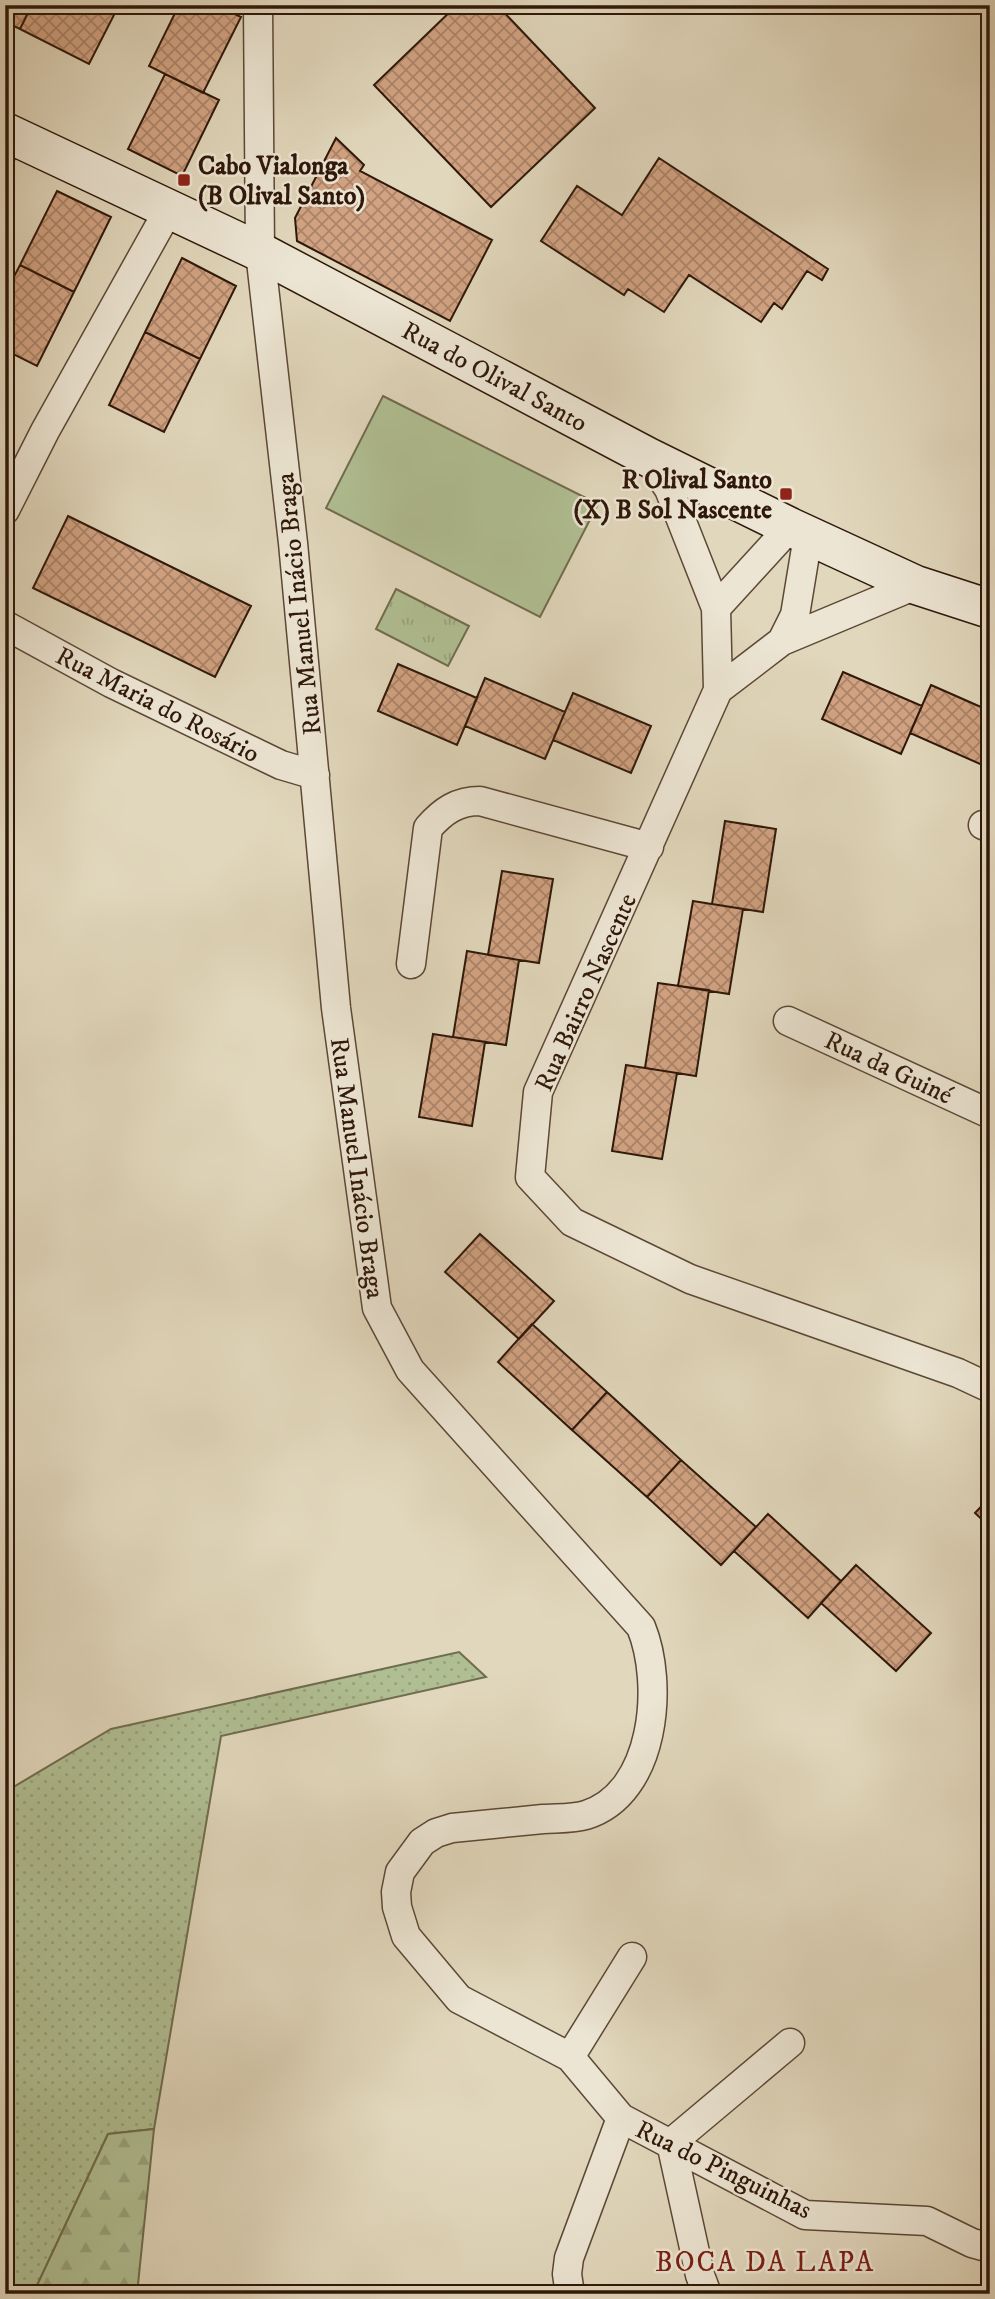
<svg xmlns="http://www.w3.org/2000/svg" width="995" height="2299" font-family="'IM FELL DW Pica',serif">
<defs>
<pattern id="grass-dots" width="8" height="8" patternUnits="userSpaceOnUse" patternTransform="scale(1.75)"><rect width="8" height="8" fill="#b0bf93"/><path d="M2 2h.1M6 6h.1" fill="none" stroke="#98a37d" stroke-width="1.8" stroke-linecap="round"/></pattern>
<pattern id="forest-firs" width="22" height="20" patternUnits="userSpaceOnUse" patternTransform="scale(1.75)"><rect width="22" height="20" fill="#b0bf93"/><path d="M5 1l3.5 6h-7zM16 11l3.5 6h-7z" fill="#98a37d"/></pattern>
<pattern id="park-tufts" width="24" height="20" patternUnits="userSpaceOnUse" patternTransform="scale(1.75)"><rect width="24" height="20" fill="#b0bf93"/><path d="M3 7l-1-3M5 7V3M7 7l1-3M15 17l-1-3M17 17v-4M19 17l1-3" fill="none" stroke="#98a37d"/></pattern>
<pattern id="building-cross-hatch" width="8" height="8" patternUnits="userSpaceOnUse" patternTransform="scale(1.75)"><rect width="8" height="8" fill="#d2a382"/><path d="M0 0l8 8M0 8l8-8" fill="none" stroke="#ab8469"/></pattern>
</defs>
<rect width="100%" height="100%" fill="#e1d7bc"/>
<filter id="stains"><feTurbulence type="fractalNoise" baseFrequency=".00286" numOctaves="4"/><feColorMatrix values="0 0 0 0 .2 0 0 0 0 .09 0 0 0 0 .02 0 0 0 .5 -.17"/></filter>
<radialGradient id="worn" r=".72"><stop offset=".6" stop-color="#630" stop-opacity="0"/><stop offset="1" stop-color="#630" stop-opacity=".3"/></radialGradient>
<!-- grass -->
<path fill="url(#grass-dots)" stroke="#706c4e" stroke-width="2" d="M459 1652 486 1677 221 1736 154 2129 108 2134 33 2294H5V1792L111 1729Z"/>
<!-- forest -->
<path fill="url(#forest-firs)" stroke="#706c4e" stroke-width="2" d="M154 2129 137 2294H33L108 2134Z"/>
<!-- park -->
<path fill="url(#park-tufts)" stroke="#706c4e" stroke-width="2" d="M396 589 469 626 448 666 376 629Z"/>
<!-- pitch -->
<path fill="#b0bf93" stroke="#706c4e" stroke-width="2" d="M383 396 598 504 540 617 326 508Z"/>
<!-- building -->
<path fill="url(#building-cross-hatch)" stroke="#2f180a" stroke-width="2" d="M5 5H32L20 29 5 22Z
M32 5H104L116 11 89 64 20 29Z
M179 5H216L241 17 203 93 149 66Z
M457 5H497L595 108 491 207 374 85Z
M165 74 219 100 182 176 128 149Z
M336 138 364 165 360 171 492 240 450 321 297 241 295 218Z
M659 158 828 269 822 280 807 271 782 309 774 303 761 322 689 275 664 312 628 289 624 295 541 241 577 186 622 215Z
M57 191 111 217 74 292 20 265Z
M182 258 236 286 200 359 145 332Z
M20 265 74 292 37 366 5 350V294Z
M145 332 200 359 164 432 109 405Z
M68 516 251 606 215 677 33 588Z
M398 664 477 698 457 745 378 711Z
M843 672 922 706 901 754 822 719Z
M485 678 565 712 545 759 465 726Z
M931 685 990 711V762L987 767 910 733Z
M573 693 651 726 631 773 553 740Z
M725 821 776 829 763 912 712 904Z
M502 871 553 879 539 963 488 955Z
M693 901 743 909 729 994 678 986Z
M467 951 519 960 506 1045 453 1037Z
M658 983 709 990 696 1076 645 1068Z
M433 1034 485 1042 472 1126 419 1117Z
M626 1065 677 1073 662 1159 612 1151Z
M480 1234 554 1301 519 1339 445 1272Z
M532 1324 607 1392 572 1430 498 1362Z
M607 1392 681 1460 647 1497 572 1430Z
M681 1460 756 1527 721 1565 647 1497Z
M990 1497V1527L975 1513Z
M768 1514 841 1581 808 1618 734 1551Z
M856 1565 931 1633 896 1671 821 1603Z"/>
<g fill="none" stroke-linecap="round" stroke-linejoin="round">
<defs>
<path id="lane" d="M5 162 17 138"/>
<path id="street" d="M258 5 260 252 293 543 336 1008 377 1308 410 1370 641 1627C664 1683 656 1793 586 1815 573 1819 557 1818 543 1819 513 1822 482 1825 452 1828L436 1833 422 1842 400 1872 396 1892 397 1907 406 1936 459 1999 570 2057 621 2118 569 2258 567 2274 570 2294
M648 458 669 489 716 608 718 690 538 1092 530 1177 572 1222 690 1279 958 1373 990 1388
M5 510 45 431 169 209
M716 608 790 527
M5 625 111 683 281 765 315 775
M782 641 916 585
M718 690 782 641 795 615 808 536
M983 825 990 828
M411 964 428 828C443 811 457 801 480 801L649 847
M788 1021 990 1114
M570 2057 632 1957
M621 2118 805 2215 927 2221 972 2243 990 2248
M671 2143 790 2043
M671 2143 700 2275 707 2294"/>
<path id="secondary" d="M5 132 260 252 648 457 790 527 916 585 990 609"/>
</defs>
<!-- lane casing -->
<use href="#lane" stroke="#5c4836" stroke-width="17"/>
<!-- street casing -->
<use href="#street" stroke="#5c4836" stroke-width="31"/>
<!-- secondary casing -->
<use href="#secondary" stroke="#2f180a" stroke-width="41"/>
<!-- lane -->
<use href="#lane" stroke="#ece5d3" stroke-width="14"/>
<!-- street -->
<use href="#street" stroke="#ece5d3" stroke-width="28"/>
<!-- secondary -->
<use href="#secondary" stroke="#ece5d3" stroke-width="38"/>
</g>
<!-- markers -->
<g fill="#8f2418" stroke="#ece5d3" stroke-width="2.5">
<rect x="177" y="173" width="14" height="14" rx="3.5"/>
<rect x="779" y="487" width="14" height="14" rx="3.5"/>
</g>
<g text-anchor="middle" stroke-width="5" stroke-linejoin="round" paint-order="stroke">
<!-- poi labels -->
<g font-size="26" font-weight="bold" fill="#2f180a" stroke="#ece5d3" text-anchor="start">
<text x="198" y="174">Cabo Vialonga<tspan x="198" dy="30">(B Olival Santo)</tspan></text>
<text x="772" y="488" text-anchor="end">R Olival Santo<tspan x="772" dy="30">(X) B Sol Nascente</tspan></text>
</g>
<!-- street labels -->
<g font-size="26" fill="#2f180a" stroke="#ece5d3">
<text transform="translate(495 376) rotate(28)" y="9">Rua do Olival Santo</text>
<text transform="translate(298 604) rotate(-96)" y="9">Rua Manuel Inácio Braga</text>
<text transform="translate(158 704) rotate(27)" y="9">Rua Maria do Rosário</text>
<text transform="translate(585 992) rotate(-66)" y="9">Rua Bairro Nascente</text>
<text transform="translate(889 1067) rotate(25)" y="9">Rua da Guiné</text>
<text transform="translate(358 1168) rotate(82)" y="9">Rua Manuel Inácio Braga</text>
<text transform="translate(724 2169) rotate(26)" y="9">Rua do Pinguinhas</text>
</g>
<!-- neighbourhood labels -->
<g font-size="28" letter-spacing="2" fill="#7a1f14" stroke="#ece5d3">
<text x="765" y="2271">BOCA DA LAPA</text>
</g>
</g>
<!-- margin -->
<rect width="995" height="2299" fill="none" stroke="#e1d7bc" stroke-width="28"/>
<rect x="7" y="7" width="981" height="2285" fill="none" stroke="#2f180a" stroke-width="3.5"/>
<rect x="14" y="14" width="967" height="2271" fill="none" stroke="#2f180a" stroke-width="2"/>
<rect width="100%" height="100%" filter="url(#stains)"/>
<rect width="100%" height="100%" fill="url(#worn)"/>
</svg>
